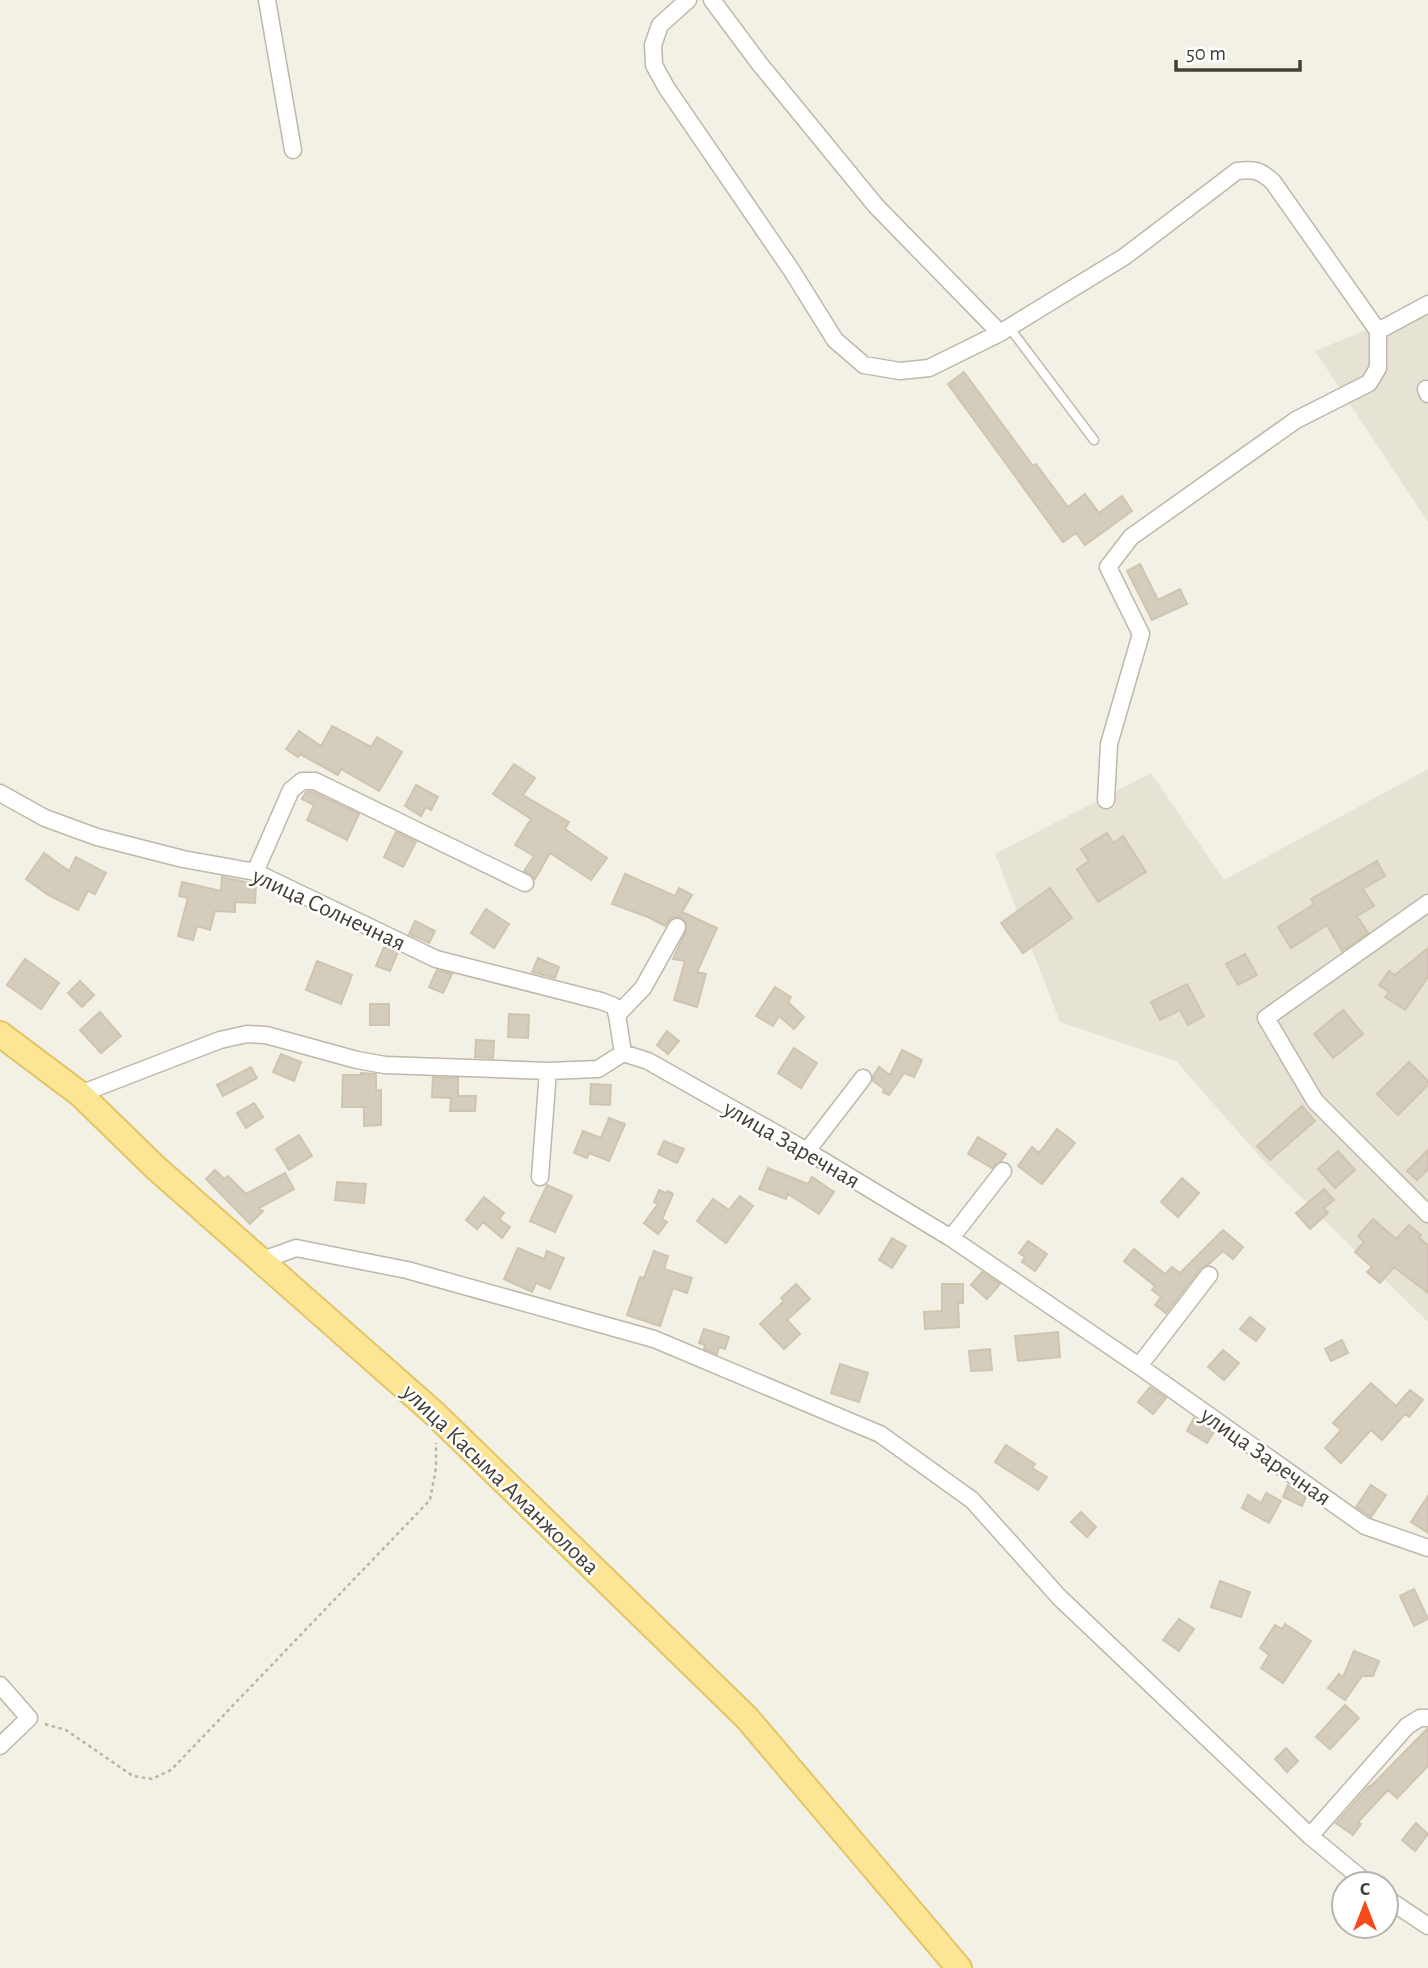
<svg xmlns="http://www.w3.org/2000/svg" width="1428" height="1968" font-family="'Alegreya Sans',sans-serif">
<rect width="100%" height="100%" fill="#f3f0e6"/>
<!-- residential -->
<path fill="#e6e2d4" d="M1428 305V522L1315 351Z
M1428 769V1322L1263 1160 1176 1061 1060 1022 995 854 1151 773 1224 880Z"/>
<!-- building -->
<path fill="#d4ccbc" stroke="#cfc5af" stroke-width="2" d="M964 372 1033 466 1036 464 1068 507 1085 494 1099 513 1122 496 1132 511 1085 545 1076 533 1063 542 948 384Z
M1140 564 1158 600 1180 589 1187 604 1152 620 1127 571Z
M332 726 371 747 377 737 402 752 379 791 341 769 338 775 300 754 298 757 286 749 299 731 321 746Z
M514 764 535 778 523 795 569 822 565 829 607 858 591 880 550 853 535 879 530 874 524 871 534 856 515 845 531 819 493 794Z
M416 785 438 797 431 810 426 807 421 816 405 806Z
M306 792H313L359 814 347 840 307 820 314 805 302 799Z
M396 832 416 842 403 867 384 857Z
M1107 833 1113 843 1123 836 1146 872 1098 902 1077 869 1089 861 1081 849Z
M44 853 69 871 76 857 106 873 95 894 88 891 78 910 48 895 26 879Z
M1377 861 1385 876 1363 889 1374 906 1357 916 1368 933 1342 951 1327 925 1291 948 1278 927 1314 904 1311 899Z
M625 874 675 896 679 888 692 895 682 912 717 928 697 972 706 974 697 1007 674 1000 685 961 673 959 686 931V922L681 918 676 917 671 918 665 926 648 917 612 904Z
M222 877 256 884 255 903 235 902V912L215 911 210 930 197 926 193 940 178 936 188 898 179 896 182 882 221 891Z
M1050 888 1072 918 1023 953 1001 923Z
M486 909 509 924 494 948 471 933Z
M415 921 435 931 429 943 409 934Z
M384 947 398 952 390 971 376 966Z
M1428 948V977L1405 1010 1385 997 1389 992 1379 985 1389 971 1395 975Z
M1245 954 1257 975 1238 985 1226 964Z
M538 958 559 967 555 978 532 972Z
M25 959 59 983 41 1009 7 985Z
M317 961 352 975 341 1004 306 990Z
M437 970 452 974 443 993 429 987Z
M80 981 94 995 82 1007 68 993Z
M1187 984 1204 1016 1188 1025 1180 1010 1160 1020 1151 1002Z
M775 987 791 997 788 1002 804 1017 794 1029 779 1016 773 1026 756 1016Z
M370 1004H389V1025H370Z
M1343 1010 1363 1034 1333 1058 1314 1034Z
M100 1012 121 1036 101 1053 80 1030Z
M509 1014 529 1015 528 1038 508 1037Z
M667 1031 679 1041 668 1054 657 1045Z
M476 1040 494 1041 493 1058 475 1057Z
M794 1048 817 1063 801 1088 778 1073Z
M902 1050 922 1060 914 1077 904 1073 889 1095 883 1092 884 1089 873 1081V1076L879 1067 890 1075Z
M281 1054 301 1062 294 1081 273 1072Z
M1409 1062 1428 1081V1085L1398 1115 1377 1094Z
M251 1067 257 1078 223 1096 217 1085Z
M361 1073 376 1074V1091L381 1090V1125L364 1126V1107H342L343 1075H361Z
M433 1077 458 1078V1096H476L475 1111H450L451 1098 432 1097Z
M591 1084 611 1085 610 1105 590 1104Z
M254 1103 263 1117 246 1128 237 1113Z
M1302 1106 1315 1121 1270 1160 1257 1146Z
M609 1118 625 1124 609 1161 589 1153 587 1158 574 1153 583 1131 601 1138Z
M1057 1129 1075 1143 1042 1184 1018 1166 1032 1147 1039 1153Z
M299 1135 312 1156 289 1170 276 1149Z
M978 1137 1006 1154 1001 1161 992 1168 968 1154Z
M664 1141 684 1149 677 1163 658 1154Z
M1428 1150V1169L1417 1180 1407 1171Z
M1338 1151 1355 1170 1335 1188 1318 1169Z
M768 1168 808 1184 812 1177 834 1192 819 1214 788 1194 786 1199 759 1189Z
M215 1170 224 1179 228 1176 246 1194 285 1173 294 1189 259 1208 263 1211 250 1224 206 1179Z
M1182 1178 1199 1193 1178 1217 1161 1202Z
M337 1182 366 1184 364 1203 335 1200Z
M547 1185 572 1196 555 1232 530 1221Z
M1324 1189 1334 1200 1324 1208 1328 1213 1310 1229 1296 1213Z
M659 1190 666 1193 668 1191 673 1194 662 1219 667 1222 658 1234 644 1223 658 1204 654 1202Z
M740 1196 753 1206 726 1243 697 1221 713 1199 729 1210Z
M484 1197 504 1213 499 1219 510 1227 502 1238 483 1222 477 1229 466 1220Z
M1373 1219 1396 1239 1409 1225 1421 1235 1419 1238 1428 1245V1293L1394 1267 1380 1283 1367 1272 1372 1267 1355 1252 1364 1242 1358 1236Z
M1223 1230 1243 1247 1233 1259 1223 1251 1208 1265 1201 1268 1166 1313 1155 1305 1161 1297 1152 1290 1155 1286 1124 1261 1134 1249 1165 1274 1172 1267 1180 1273Z
M892 1238 906 1246 892 1268 879 1260Z
M1028 1241 1047 1254 1035 1271 1022 1262 1025 1257 1019 1253Z
M518 1248 544 1259 547 1251 564 1258 550 1289 536 1283 532 1292 504 1279Z
M654 1251 668 1256 664 1269 692 1278 687 1293 673 1288 660 1326 627 1315 640 1277 644 1278Z
M982 1272 1000 1284 987 1299 971 1285Z
M796 1284 810 1299 787 1320 800 1334 784 1349 760 1324 784 1301 781 1298Z
M942 1284H963V1303H958L959 1327 925 1329 924 1312 942 1311Z
M1250 1317 1265 1329 1256 1341 1240 1329Z
M704 1329 729 1337 725 1349 719 1347 717 1354 704 1349 705 1345 699 1343Z
M1058 1332 1060 1357 1018 1361 1015 1336Z
M1342 1340 1348 1353 1331 1361 1325 1349Z
M990 1349 992 1370 971 1371 969 1351Z
M1223 1350 1239 1363 1224 1380 1208 1367Z
M840 1364 868 1373 859 1402 831 1393Z
M1371 1383 1396 1406 1410 1390 1423 1400 1409 1417 1405 1414 1382 1440 1371 1430 1341 1463 1325 1448 1341 1430 1333 1423Z
M1150 1387 1166 1398 1153 1414 1138 1402Z
M1194 1418 1214 1432 1207 1443 1187 1431Z
M1006 1445 1035 1464 1032 1468 1047 1477 1038 1490 995 1462Z
M1288 1485 1306 1497 1302 1506 1283 1497Z
M1371 1485 1386 1495 1371 1517 1356 1507Z
M1266 1493 1281 1501 1269 1523 1242 1508 1248 1495 1261 1503Z
M1428 1496V1533L1411 1522Z
M1081 1512 1096 1527 1087 1537 1071 1522Z
M1220 1581 1250 1592 1241 1617 1211 1607Z
M1414 1589 1428 1619 1414 1626 1400 1596Z
M1179 1619 1194 1629 1179 1651 1163 1640Z
M1285 1624 1311 1641 1283 1683 1261 1668 1269 1655 1260 1648 1275 1625 1282 1629Z
M1354 1651 1379 1661 1373 1676H1362L1345 1700 1328 1688 1339 1674 1343 1677Z
M1345 1705 1359 1718 1330 1749 1316 1737Z
M1428 1728V1766L1397 1798 1388 1790 1358 1822 1361 1824 1353 1835 1336 1823 1369 1786 1370 1787Z
M1286 1748 1298 1761 1287 1772 1275 1759Z
M1416 1823 1428 1834 1415 1851 1402 1840Z"/>
<g fill="none" stroke-linecap="round" stroke-linejoin="round">
<defs>
<path id="lane" d="M1009 327 1094 440"/>
<path id="street" d="M267 0 293 150
M688 0 660 25 653 45 654 65 666 87 792 271 835 340 864 365 900 371 929 368 1000 333 1124 257 1237 171C1254 169 1260 170 1273 182L1378 331
M712 0 759 63 876 206 1000 333
M1426 389 1428 394
M0 793 45 818 97 837 183 859 255 872 436 959 601 1001 614 1006 617 1015 623 1053
M1106 800 1109 744 1141 634 1108 567 1131 537 1296 420 1369 383 1378 368V331L1428 304
M255 872 291 790 302 781H315L525 883
M1428 903 1266 1018 1315 1101 1428 1214
M617 1015 643 988 677 927
M80 1094 220 1040 247 1034 266 1035 357 1060 385 1065 548 1071 598 1069 623 1053 648 1061 807 1151 951 1238 1139 1366 1365 1526 1428 1548
M807 1151 863 1078
M540 1177 548 1071
M951 1238 1003 1171
M263 1260 296 1248 407 1270 654 1339 880 1434 972 1500 1059 1597 1310 1836 1368 1884
M1139 1366 1209 1275
M0 1685 29 1718 0 1746
M1310 1836 1407 1726 1420 1718H1428
M1386 1898 1428 1926"/>
<path id="primary" d="M0 1034 80 1094 156 1168 435 1414 747 1718 959 1968"/>
</defs>
<!-- lane casing -->
<use href="#lane" stroke="#beb8a9" stroke-width="11"/>
<!-- street casing -->
<use href="#street" stroke="#beb8a9" stroke-width="19"/>
<!-- primary casing -->
<use href="#primary" stroke="#e1c566" stroke-width="28"/>
<!-- path -->
<path stroke="#bfb59a" stroke-width="2.5" stroke-dasharray="3.5 3.5" stroke-linecap="butt" d="M45 1724 66 1730 133 1776 152 1779 171 1770 430 1500 436 1468V1443"/>
<!-- lane -->
<use href="#lane" stroke="#fff" stroke-width="8"/>
<!-- street -->
<use href="#street" stroke="#fff" stroke-width="16"/>
<!-- primary -->
<use href="#primary" stroke="#fce696" stroke-width="24"/>
</g>
<g text-anchor="middle" stroke-width="5" stroke-linejoin="round" paint-order="stroke">
<!-- street labels -->
<g font-size="24" fill="#454035" stroke="#fff">
<text transform="translate(329 909) rotate(25)" y="8">улица Солнечная</text>
<text transform="translate(792 1144) rotate(30)" y="8">улица Заречная</text>
<text transform="translate(1266 1456) rotate(35)" y="8">улица Заречная</text>
<text transform="translate(501 1479) rotate(44)" y="8">улица Касыма Аманжолова</text>
</g>
</g>
<!-- north arrow -->
<g transform="translate(1365 1905)"><circle r="33" fill="#ffffff" stroke="#b5b3ae" stroke-width="2"/>
<path d="M0-5L12 26L0 18L-12 26Z" fill="#f54b1a"/>
<text y="-10" font-size="19" font-weight="bold" text-anchor="middle" fill="#454035">С</text>
</g>
<!-- scale -->
<path d="M1176 60v10h124v-10" fill="none" stroke="#454035" stroke-width="3.5"/>
<text x="1186" y="60" font-size="21" fill="#454035" stroke="#ffffff" stroke-width="5" paint-order="stroke">50 m</text>
</svg>
